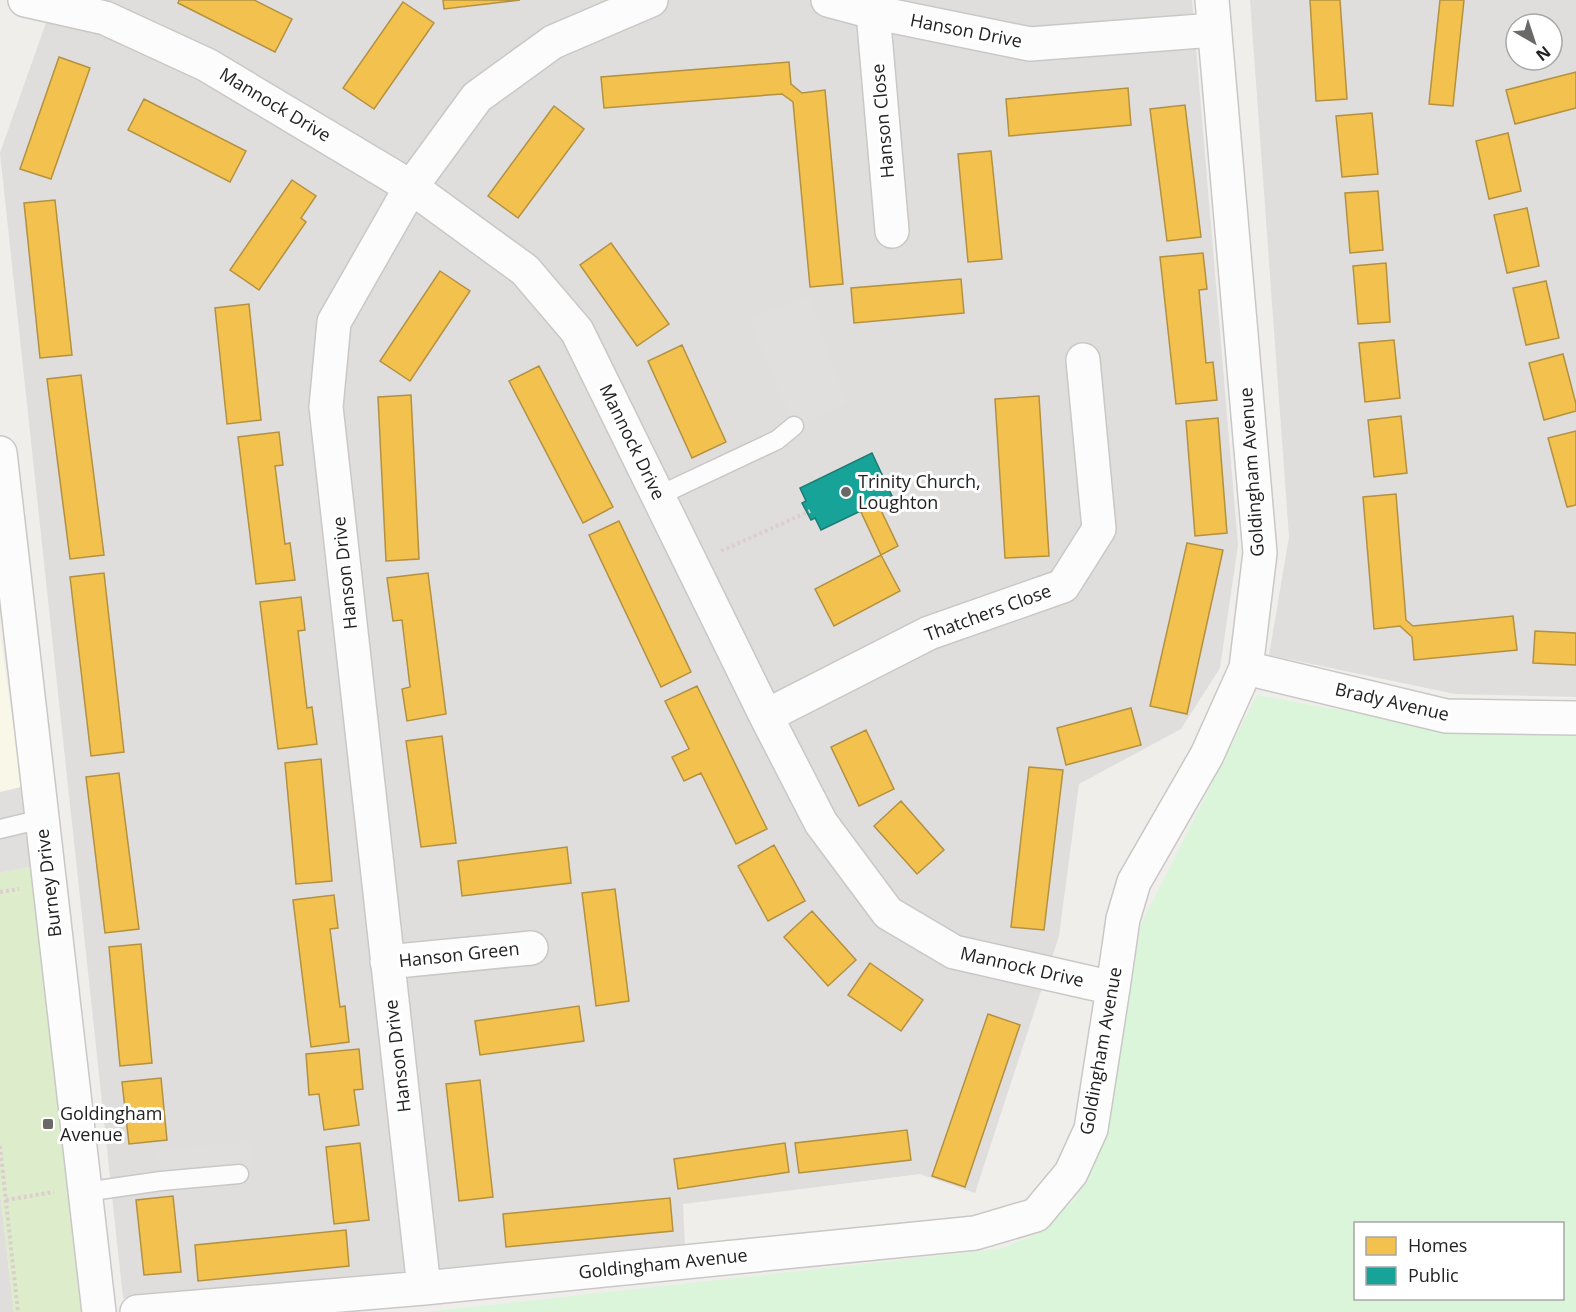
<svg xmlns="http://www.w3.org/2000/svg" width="1576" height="1312" font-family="'Open Sans',sans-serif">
<rect width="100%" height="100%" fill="#f0eeeb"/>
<!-- residential -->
<path fill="#dfdedc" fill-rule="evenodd" d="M54 0H1192L1238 545 1220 668 1181 729 1079 784 1059 936 975 1193 920 1174 683 1204 685 1246 424 1276 123 1298 0 153Z
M1250 0H1576V697L1455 694 1269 655 1289 537ZM1516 24H1552V60H1516Z
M0 1193 14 1312H0Z"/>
<!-- education -->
<path fill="#f8f7e8" d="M0 635 34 866 0 873Z"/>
<!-- grass -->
<path fill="#ddeccb" d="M34 866 87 1312H14L0 1193V873Z"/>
<!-- park -->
<path fill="#daf5da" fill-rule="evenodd" d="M1257 695 1454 731 1576 733V1312H426L1000 1249 1044 1231 1076 1198 1096 1155 1142 922ZM1356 1224H1562V1298H1356Z"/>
<!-- parking -->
<path fill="#e0dfde" d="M808 296 847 404 794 426 749 318Z
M21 787 34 866 0 873V792Z
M249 1141 252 1172 161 1181 158 1150Z"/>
<!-- homes -->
<path fill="#f2c14e" stroke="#b49141" stroke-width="1.5" d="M179 0H254L292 19 275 52 178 3Z
M443 0H520L444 9Z
M1310 0H1340L1347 99 1316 101Z
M1440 0H1464L1453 106 1429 104Z
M403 2 434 23 374 109 343 88Z
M59 57 90 68 51 179 20 169Z
M789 62 791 84 802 93 825 90 843 284 810 287 793 102 782 94 604 108 601 77Z
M1576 72V108L1515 124 1506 90Z
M1128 88 1131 125 1009 136 1006 99Z
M144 99 246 151 230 182 128 130Z
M1185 105 1201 237 1167 241 1150 109Z
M554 106 584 129 518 218 488 196Z
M1372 113 1378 174 1342 177 1336 116Z
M1508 133 1521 191 1489 199 1476 141Z
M991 151 1002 259 968 262 958 154Z
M292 180 316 196 301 218 306 222 259 290 230 270Z
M1378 191 1383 250 1350 253 1345 193Z
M55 200 72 355 40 358 24 203Z
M1527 208 1539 266 1507 273 1494 215Z
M611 243 669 324 637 346 580 265Z
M1203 253 1207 289 1199 290 1206 363 1213 362 1217 400 1176 404 1160 257Z
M1386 263 1390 322 1358 324 1353 266Z
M440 271 470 291 410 381 380 361Z
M961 279 964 313 854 323 851 288Z
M1546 281 1559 338 1526 345 1513 288Z
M249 304 261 420 227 424 215 308Z
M1394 340 1400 398 1365 402 1359 343Z
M682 345 726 442 692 458 648 361Z
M1563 354 1576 404V411L1544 420 1529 363Z
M539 366 613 507 583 523 509 381Z
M81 375 104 555 70 559 47 379Z
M411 395 419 559 386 561 378 397Z
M1039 396 1049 556 1005 558 995 399Z
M1401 416 1407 473 1374 477 1368 420Z
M1218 418 1227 533 1195 536 1186 421Z
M1576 431V505L1567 507 1548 438Z
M279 432 283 465 275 466 285 544 290 543 295 580 256 584 238 437Z
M1396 494 1406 620 1413 626 1513 616 1517 650 1414 660 1412 637 1400 626 1374 629 1363 497Z
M878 504 898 546 881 555 861 512Z
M619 521 691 672 661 687 589 535Z
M1187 543 1223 550 1187 714 1150 706Z
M881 555 900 591 834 626 815 589Z
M104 573 124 752 91 756 70 577Z
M428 573 446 714 407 721 402 689 410 687 402 620 393 621 387 578Z
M301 597 305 630 298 631 307 708 312 707 317 744 278 749 260 602Z
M1535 631 1576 633V665L1533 663Z
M697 686 767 829 736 844 701 773 684 781 672 757 689 749 665 701Z
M1131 708 1141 745 1066 765 1057 728Z
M866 730 894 789 859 806 831 747Z
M442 736 456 843 421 847 406 741Z
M321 759 332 881 296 884 285 763Z
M1029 767 1063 770 1044 930 1011 927Z
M119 773 139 929 105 933 86 777Z
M901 801 944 850 917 874 874 826Z
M774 845 805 901 768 921 738 866Z
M567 847 571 883 462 896 458 861Z
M615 889 629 1001 596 1006 582 893Z
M334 895 338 928 330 929 340 1007 345 1006 349 1042 311 1047 293 900Z
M812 911 856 960 828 986 784 937Z
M141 944 152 1063 120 1066 109 947Z
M870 963 923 1000 901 1031 848 995Z
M579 1006 584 1041 480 1055 475 1021Z
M988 1014 1020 1025 965 1187 932 1176Z
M359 1049 363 1089 354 1090 359 1125 324 1130 319 1094 309 1095 306 1054Z
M161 1078 167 1140 129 1144 122 1082Z
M480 1080 493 1197 459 1201 446 1084Z
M907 1130 911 1160 799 1173 795 1143Z
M360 1143 369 1220 334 1224 326 1147Z
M785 1143 789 1172 678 1189 674 1159Z
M173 1196 181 1272 144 1275 136 1200Z
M670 1198 673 1231 506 1247 503 1214Z
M346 1230 349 1266 198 1281 195 1245Z"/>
<!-- public -->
<path fill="#17a398" stroke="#1a7c75" stroke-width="1.5" d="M872 453 892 496 821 530 815 518 811 520 802 503 806 501 800 488Z"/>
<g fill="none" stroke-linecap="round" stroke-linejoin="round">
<defs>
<path id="service" d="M658 496 777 440 794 426
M0 829 42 819
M85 1192 161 1181 239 1174"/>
<path id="minor" d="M25 0 105 18 207 65 411 187 525 270 577 331 766 716 821 823 888 913 954 952 1113 988
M828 0 873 12 1030 44 1214 30
M873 12 892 231
M0 453 99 1312
M1246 668 1446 716 1576 718
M766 716 929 633 1063 586 1099 529 1083 360
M387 962 531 948
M424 1288 326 407 334 322 411 187 477 97 553 42 651 0
M137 1312 424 1288 975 1233 1036 1215 1071 1173 1091 1129 1113 988 1123 919 1134 882 1207 755 1246 668 1260 553 1212 0"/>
</defs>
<!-- service casing -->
<use href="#service" stroke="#c9c8c7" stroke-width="21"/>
<!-- minor casing -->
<use href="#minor" stroke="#c9c8c7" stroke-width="36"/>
<!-- path -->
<path stroke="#dccecd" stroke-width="4" stroke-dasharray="3 3" stroke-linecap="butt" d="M721 551 810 511
M0 892 19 889
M0 1146 18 1312
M6 1200 54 1192"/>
<!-- service -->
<use href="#service" stroke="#fdfcfc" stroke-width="18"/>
<!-- minor -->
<use href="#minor" stroke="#fdfcfc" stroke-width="33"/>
</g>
<!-- markers -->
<g fill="#6a6968" stroke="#fff" stroke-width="2">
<circle cx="846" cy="492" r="6"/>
<rect x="42" y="1118" width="12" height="12" rx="3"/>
</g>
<g text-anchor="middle" stroke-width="6" stroke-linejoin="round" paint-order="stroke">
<!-- street labels -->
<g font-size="18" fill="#222" stroke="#fff">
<text transform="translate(966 31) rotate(11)" y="6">Hanson Drive</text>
<text transform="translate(275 105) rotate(31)" y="6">Mannock Drive</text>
<text transform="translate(883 121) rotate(-95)" y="6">Hanson Close</text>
<text transform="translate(632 442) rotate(64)" y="6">Mannock Drive</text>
<text transform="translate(1252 472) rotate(-94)" y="6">Goldingham Avenue</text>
<text transform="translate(345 573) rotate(-96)" y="6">Hanson Drive</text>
<text transform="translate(988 613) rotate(-20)" y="6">Thatchers Close</text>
<text transform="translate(1392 702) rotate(13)" y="6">Brady Avenue</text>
<text transform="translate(49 883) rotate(-97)" y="6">Burney Drive</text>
<text transform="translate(459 955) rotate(-6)" y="6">Hanson Green</text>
<text transform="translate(1022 967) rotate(13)" y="6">Mannock Drive</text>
<text transform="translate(1101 1051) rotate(-80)" y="6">Goldingham Avenue</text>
<text transform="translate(398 1056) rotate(-97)" y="6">Hanson Drive</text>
<text transform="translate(663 1264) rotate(-6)" y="6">Goldingham Avenue</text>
</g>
<!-- poi labels -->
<g font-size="18" fill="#222" stroke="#fff" text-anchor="start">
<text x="858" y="488">Trinity Church,<tspan x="858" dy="21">Loughton</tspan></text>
<text x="60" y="1120">Goldingham<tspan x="60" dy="21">Avenue</tspan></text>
</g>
</g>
<!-- legend -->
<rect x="1354" y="1222" width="210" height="78" fill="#ffffff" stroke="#a7a7a7" stroke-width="1.5"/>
<rect x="1366" y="1237" width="30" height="18" fill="#f2c14e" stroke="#a7a7a7" stroke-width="1.5"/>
<text x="1408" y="1252" font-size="18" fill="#222222">Homes</text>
<rect x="1366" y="1267" width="30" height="18" fill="#17a398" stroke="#a7a7a7" stroke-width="1.5"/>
<text x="1408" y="1282" font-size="18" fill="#222222">Public</text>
<!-- north arrow -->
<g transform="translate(1534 42) rotate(141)"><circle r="28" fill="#ffffff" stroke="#a7a7a7" stroke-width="1.5"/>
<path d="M0-4.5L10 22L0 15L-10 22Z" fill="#6a6968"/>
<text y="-9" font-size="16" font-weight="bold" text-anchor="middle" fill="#222222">N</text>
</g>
</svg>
